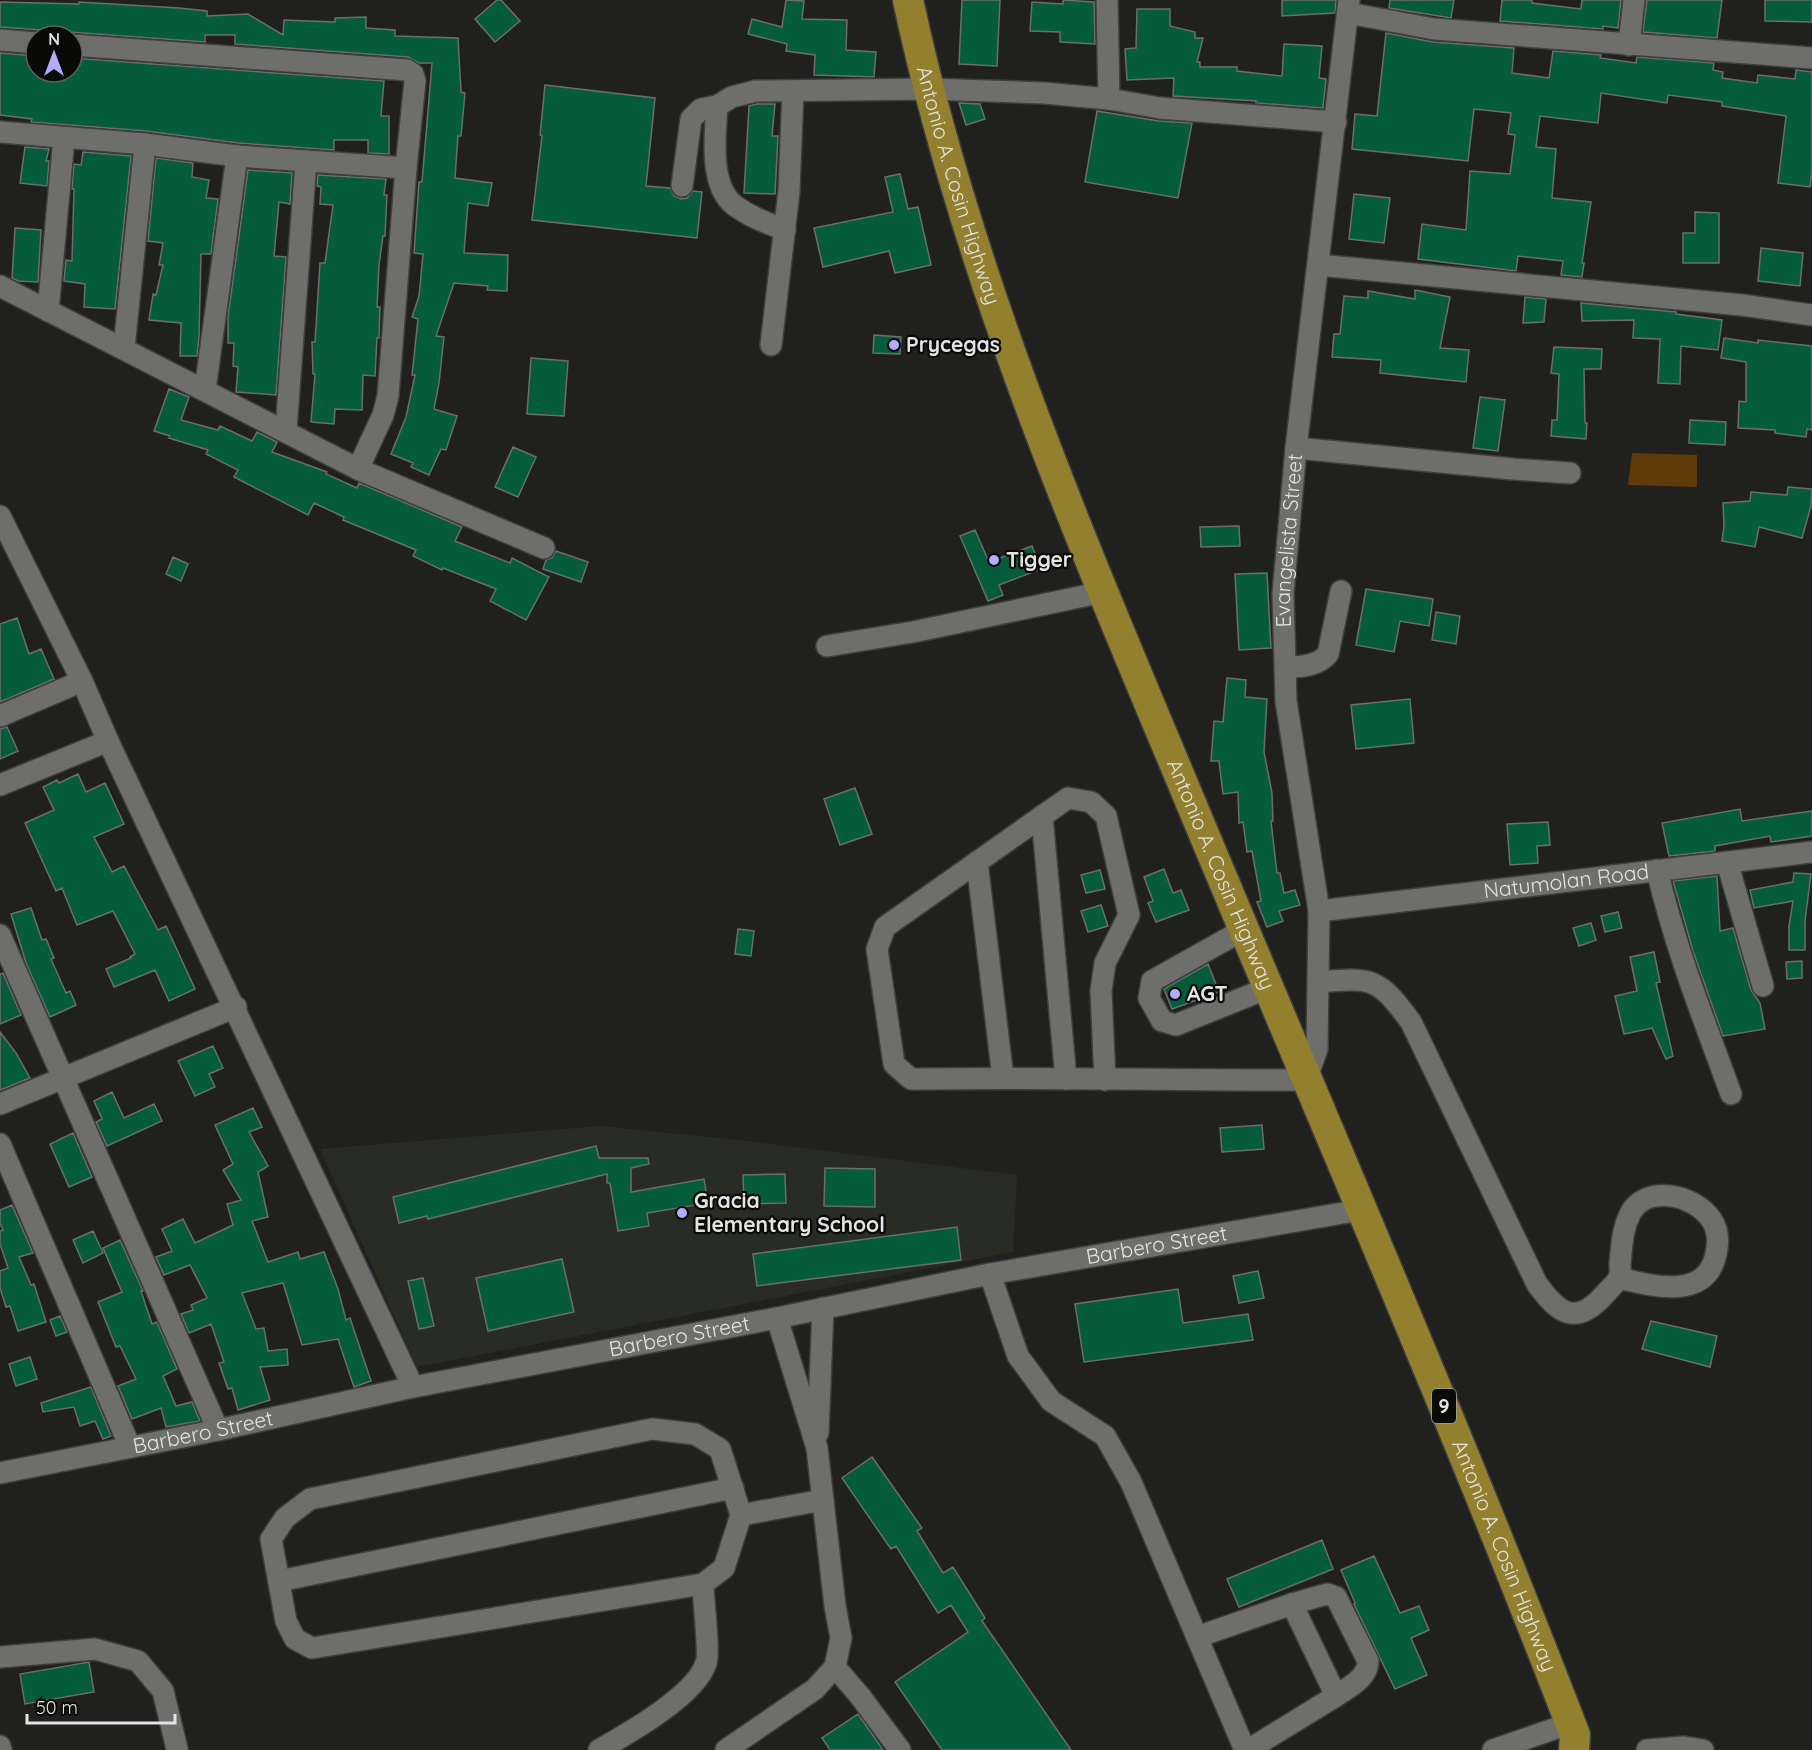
<svg xmlns="http://www.w3.org/2000/svg" width="1812" height="1750" font-family="Quicksand,sans-serif">
<rect width="100%" height="100%" fill="#20211f"/>
<!-- built -->
<path fill="#282c25" d="M600 1126 747 1141 1017 1175 1013 1252 417 1367 320 1149Z"/>
<!-- green -->
<path fill="#613a0a" d="M1632 453 1697 455V487L1628 485Z"/>
<!-- building -->
<path fill="#055c3d" stroke="#6b6e6c" stroke-width="1.5" d="M497 0H501L520 21 495 42 475 19Z
M786 0 804 1 802 19 847 20 846 50 876 52 874 77 814 75 815 55 786 51 787 44 748 34 752 19 782 27Z
M962 0H1000L997 66 959 64Z
M1063 0 1094 2 1095 44 1060 42V32L1030 31 1032 2 1063 4Z
M1282 0H1336L1335 13 1282 16Z
M1390 0H1454L1451 18 1389 8Z
M1502 0H1532V3L1581 9 1582 0H1621L1618 28 1603 26V29L1500 21Z
M1647 0H1722L1717 38 1643 32Z
M1765 0H1812V22L1765 21Z
M0 2 79 4V2L179 8 207 11V16L248 14 283 35 284 20 335 22V18L366 17V28L395 30V36L458 38 461 92 465 93 461 136H458L455 178 492 183 488 206 468 203 464 253 508 255 507 291 487 290 488 286 454 283 436 336 444 337 439 383 434 409 457 416 446 450 441 449 429 475 411 467 413 463 391 454 406 417 415 375H412L418 319 412 317 419 296 423 254 414 253 419 182H422L432 63H419L408 57 235 44V35H205V42L0 27Z
M1137 9H1170V26L1195 32V38H1203L1197 62H1200V67H1237V71L1282 76 1284 44 1322 46 1319 78 1326 79 1323 108 1256 103V101L1173 96 1174 78 1127 80 1125 49 1136 48Z
M1386 33 1433 42 1514 48 1512 73 1549 78 1553 51 1601 55 1600 58 1636 63 1637 57 1714 63 1713 70 1723 72 1722 78 1757 83 1758 75 1795 79 1796 70 1812 72V170L1810 187 1778 183 1786 116 1722 106V102L1668 95 1667 103 1601 93 1598 123 1540 116 1536 147 1556 149 1552 198 1591 202 1582 263H1584L1582 277 1561 275 1563 261 1518 256 1516 271 1418 259 1422 224 1466 230 1470 171 1510 174 1515 135 1508 134 1511 113 1474 109 1468 161 1352 149 1355 114 1377 116Z
M0 53 36 56V72H72V58L384 81 381 116H389V154L368 153V140H334V150L238 143 146 131 31 122 32 119 0 115Z
M545 85 655 98 646 186 670 188 674 196 681 199 687 198 693 191 702 192 697 238 532 220 542 136 540 135Z
M959 103 980 104 985 119 966 125Z
M757 104H775L772 136H778L775 194 744 193 749 106Z
M1097 111 1159 121 1192 123 1178 198 1085 182Z
M25 147 49 149 46 161H49L47 186 20 183Z
M83 152 131 156 115 309 84 307 85 284 64 281 66 260 72 261 74 189H72L74 164 81 165Z
M156 158 193 163 192 177 209 180 206 198 218 199 211 254H201L199 337 197 356H180L181 323 149 320 153 294 156 295 163 265H159L163 243 148 241Z
M248 170 292 173 290 204 279 202 274 256 286 257 276 395 236 392 238 367 233 366 234 343H228V317Z
M900 174 908 209 918 207 931 265 895 273 889 251 823 267 814 228 893 212 885 177Z
M318 175 386 179 384 195H387L385 236H383L379 265 377 307H380L379 338H377L375 376 363 375 362 410 335 409 334 424 311 422 315 374H313L312 342H315L320 263H325L333 205 320 204 321 187 317 186Z
M1354 194 1390 198 1384 243 1349 239Z
M1695 212 1719 213V263H1683V233H1695Z
M15 228 41 230 38 282 18 281 12 278Z
M1761 248 1803 253 1800 286 1758 281Z
M1415 290 1450 297 1440 348 1469 350 1466 382 1380 373 1381 360 1332 357 1334 334H1340L1344 296 1368 298V291L1415 299Z
M1525 297 1546 299 1544 322 1523 323Z
M1581 303 1676 312V314L1722 320 1718 350 1681 346 1680 384 1658 383 1660 339 1633 338 1634 320 1582 321Z
M874 335 901 337 900 354 873 353Z
M1724 338 1758 343V340L1812 346V430L1807 429 1806 437 1775 433V430L1738 428 1739 401 1746 402V362L1721 358Z
M1554 347 1602 349 1601 369H1584L1585 423H1587L1586 439 1551 436 1552 420H1557L1559 374 1551 373Z
M531 358 568 361 564 416 527 414Z
M169 389 189 397 181 420 218 430 220 426 252 441 257 432 277 442 272 452 327 472 326 474 357 488 359 483 462 527 455 541 510 563 512 558 549 577 526 620 490 601 496 589 443 568 442 570 413 556 416 550 343 520 344 517 314 503 308 515 234 477 238 470 206 454 208 450 169 438 170 436 154 431Z
M1480 397 1505 400 1498 451 1473 448Z
M1690 420 1726 422 1725 445 1689 443Z
M513 447 536 457 518 497 495 487Z
M1788 487 1812 489 1811 506 1802 538 1759 527 1755 547 1722 541 1724 526 1723 503 1750 501 1751 492 1787 495Z
M1239 526 1240 546 1201 547 1200 527Z
M975 530 989 562 1032 546 1041 569 999 585 1003 595 988 601 960 536Z
M556 551 588 562 581 582 543 569 546 560 552 558Z
M173 557 188 564 181 581 166 574Z
M1267 573 1271 648 1239 650 1235 574Z
M1366 589 1433 599 1429 626 1400 621 1394 652 1356 645Z
M1436 612 1460 616 1456 644 1432 640Z
M17 618 29 654 41 649 54 679 0 702V624Z
M1227 678 1246 680 1245 697 1267 699 1264 752 1272 793 1273 821H1271L1277 873H1280L1284 893 1295 890 1300 905 1279 911 1283 921 1267 927 1257 902 1261 901 1252 851 1247 852 1243 822 1239 823 1238 792 1223 794 1219 761H1211L1214 721 1223 722Z
M1410 699 1414 743 1356 749 1351 705Z
M7 727 18 751 0 759V729Z
M78 774 86 792 105 783 124 824 94 837 112 872 124 866 158 930 166 926 195 989 169 1001 155 970 114 987 106 969 131 958 130 957 135 954 113 911 77 925 62 888 56 891 25 823 54 810 43 787 57 780 59 783Z
M855 788 872 834 840 845 824 799Z
M1740 809 1742 821 1812 811V836L1771 842 1770 836 1715 846V851L1669 856 1662 823Z
M1548 822 1550 845 1537 846 1538 863 1510 865 1507 824Z
M1164 869 1173 893 1181 890 1189 910 1156 922 1148 903 1153 901 1144 877Z
M1100 870 1105 889 1086 893 1081 875Z
M1794 873 1811 874 1805 921V950H1789V926L1793 901 1754 908 1750 890 1793 882Z
M1717 876 1720 931 1733 928 1751 990 1760 1003 1765 1029 1723 1036 1693 951 1673 881Z
M1101 905 1108 926 1088 932 1081 911Z
M31 908 42 940 46 939 54 958 51 959 66 993 70 991 76 1005 50 1017 26 963 11 914Z
M1618 912 1622 928 1605 932 1601 916Z
M1591 923 1596 940 1579 946 1573 928Z
M738 929 754 931 751 956 735 954Z
M1654 952 1660 982 1656 983 1673 1056 1666 1059 1652 1028 1624 1034 1615 996 1637 991 1630 957Z
M1802 961V978L1787 979 1786 962Z
M1208 964 1219 992 1172 1009 1164 989Z
M3 973 21 1015 0 1024V974Z
M0 1032 16 1053 30 1078 0 1090Z
M213 1046 223 1068 209 1074 215 1087 195 1096 178 1061Z
M112 1092 124 1118 154 1104 162 1121 107 1146 96 1122 102 1119 94 1101Z
M253 1108 262 1127 249 1132 268 1166 258 1172 268 1217 252 1221 268 1262 298 1252 300 1259 324 1252 338 1289 346 1320 350 1318 371 1381 354 1387 338 1339 302 1345 283 1283 242 1293 256 1329 264 1328 268 1351 287 1349 288 1365 260 1367 270 1400 238 1410 232 1388 228 1389 219 1363 224 1362 211 1324 189 1333 181 1314 193 1310 191 1305 207 1298 190 1265 164 1275 156 1257 172 1251 162 1229 183 1219 195 1243 233 1225 227 1204 241 1200 223 1170 233 1164 215 1125Z
M1262 1125 1264 1149 1222 1152 1220 1128Z
M73 1133 92 1177 69 1187 50 1144Z
M596 1146 599 1158H648L649 1164 631 1168V1192L704 1179 708 1203 647 1213 649 1226 618 1231 610 1183H607V1174L428 1219 427 1216 399 1223 393 1197Z
M825 1168 875 1169V1207L824 1206Z
M785 1174 786 1203 744 1204 743 1175Z
M12 1205 33 1253 19 1257 31 1285 34 1284 46 1322 18 1331 10 1306 6 1307 0 1288V1271L8 1268 0 1244V1231L3 1230 0 1223V1210Z
M957 1227 961 1260 757 1286 753 1254Z
M93 1231 103 1253 83 1263 73 1240Z
M120 1240 143 1291H141L152 1324 157 1322 177 1369 163 1376 176 1406 192 1402 200 1421 166 1427 161 1408 132 1419 118 1386 136 1379 120 1346 116 1347 98 1302 122 1292 103 1248Z
M562 1259 574 1312 488 1331 476 1278Z
M1258 1271 1264 1298 1239 1303 1233 1276Z
M423 1278 434 1326 419 1329 408 1281Z
M1178 1289 1183 1323 1248 1314 1253 1340 1084 1362 1075 1304Z
M60 1316 67 1332 56 1336 50 1320Z
M1651 1321 1717 1336 1710 1367 1642 1349Z
M30 1357 37 1379 16 1386 9 1364Z
M91 1387 111 1436 103 1439 95 1421 80 1426 74 1407 43 1412 41 1403Z
M872 1457 922 1528 917 1531 943 1573 953 1567 985 1618 982 1621 1071 1750H942L895 1682 968 1632 951 1605 938 1613 896 1546 891 1549 842 1478Z
M1322 1540 1333 1569 1239 1607 1227 1579Z
M1374 1556 1400 1613 1419 1606 1429 1630 1411 1638 1427 1675 1395 1689 1354 1604 1355 1603 1341 1570Z
M89 1662 94 1692 25 1704 20 1674Z
M858 1714 883 1750H830L822 1738Z"/>
<g fill="none" stroke-linecap="round" stroke-linejoin="round">
<defs>
<g id="minor">
<path d="M1107 0 1109 99"/>
<path d="M1348 13 1434 29 1812 58"/>
<path d="M0 40 36 43"/>
<path d="M72 45 407 70 413 74 415 81 406 168 388 396 383 415 358 469"/>
<path d="M1629 45 1634 0"/>
<path d="M0 132 145 144 237 156 406 168"/>
<path d="M682 186 691 119 701 109 717 106"/>
<path d="M785 230C767 223 750 217 734 205 709 185 715 135 717 106L732 97 755 91 929 89 1044 93 1109 99 1160 108 1336 122"/>
<path d="M1318 265 1742 305 1812 315"/>
<path d="M0 286 358 469 544 548"/>
<path d="M48 311 64 138"/>
<path d="M771 345 789 191 793 91"/>
<path d="M124 348 145 144"/>
<path d="M205 390 237 156"/>
<path d="M286 430 306 161"/>
<path d="M1296 448 1513 469 1570 473"/>
<path d="M0 516 82 681 108 741 413 1387"/>
<path d="M827 646 913 632 1103 592"/>
<path d="M1285 668C1300 666 1317 667 1328 654L1341 591"/>
<path d="M0 716 82 681"/>
<path d="M0 785 108 741"/>
<path d="M1042 816 1066 1079"/>
<path d="M977 862 1003 1078"/>
<path d="M1727 862 1763 986"/>
<path d="M1657 870C1675 947 1704 1020 1731 1094"/>
<path id="s1" d="M1319 911 1812 852"/>
<path d="M1243 930 1152 981 1149 998 1162 1021 1176 1025 1268 988"/>
<path d="M0 935 218 1430"/>
<path d="M1320 982C1374 977 1379 979 1411 1022L1537 1284C1559 1314 1576 1327 1605 1294 1609 1289 1617 1283 1619 1277 1621 1273 1620 1267 1620 1263 1622 1245 1622 1230 1630 1214 1645 1184 1694 1194 1711 1219 1718 1229 1719 1241 1716 1254 1706 1301 1652 1286 1619 1278"/>
<path id="s2" d="M1105 1080 1101 991 1105 963 1129 915 1106 816 1091 802 1068 798 885 927 877 949 894 1064 911 1079C1043 1077 1175 1080 1306 1080L1317 1049 1319 911 1286 701 1283 594 1296 448 1349 0"/>
<path d="M0 1104 236 1007"/>
<path d="M0 1144 130 1447"/>
<path d="M990 1274 1018 1356 1051 1401 1105 1436 1131 1482 1245 1750"/>
<path d="M652 1429 695 1434 720 1449 741 1515 724 1568 703 1584 312 1648 295 1639 286 1621 271 1539 285 1518 310 1499Z"/>
<path d="M818 1433 823 1308"/>
<path id="s3" d="M0 1473 218 1430 413 1387 777 1318 990 1274 1360 1210"/>
<path d="M741 1515 823 1500"/>
<path d="M279 1581 733 1488"/>
<path d="M1292 1604 1327 1594 1336 1597 1368 1661C1368 1678 1349 1687 1336 1696"/>
<path d="M1197 1637 1292 1604 1336 1696 1248 1750"/>
<path d="M0 1657 95 1649 138 1661 163 1691 177 1749"/>
<path d="M835 1667 860 1696 900 1750"/>
<path d="M0 1746 1 1750"/>
<path d="M599 1750C629 1733 696 1695 706 1663 710 1653 703 1599 703 1584"/>
<path d="M726 1750 815 1689 835 1667 841 1638 835 1606 817 1448 777 1318"/>
<path d="M1493 1750 1571 1723"/>
<path d="M1647 1750 1684 1747 1703 1750"/>
</g>
<g id="highway">
<path id="s4" d="M908 0C966 271 1076 529 1183 784 1315 1101 1452 1415 1575 1735L1574 1750"/>
</g>
</defs>
<!-- minor casing -->
<use href="#minor" stroke="#3d3e3d" stroke-width="24"/>
<!-- highway casing -->
<use href="#highway" stroke="#3d3e3d" stroke-width="33"/>
<!-- minor -->
<use href="#minor" stroke="#6e6f6c" stroke-width="21"/>
<!-- highway -->
<use href="#highway" stroke="#92802f" stroke-width="30"/>
</g>
<!-- markers -->
<g fill="#b4acf9" stroke="#0a0a09" stroke-width="2">
<circle cx="894" cy="345" r="6"/>
<circle cx="994" cy="560" r="6"/>
<circle cx="1175" cy="994" r="6"/>
<circle cx="682" cy="1213" r="6"/>
</g>
<g text-anchor="middle" stroke-width="4.5" stroke-linejoin="round" paint-order="stroke">
<!-- shield labels -->
<rect fill="#0a0a09" stroke="#a1a2a1" stroke-width="1.5" x="1432" y="1389" width="24" height="34" rx="4.5"/>
<g font-size="20" font-weight="bold" fill="#e2e3e2">
<text x="1444" y="1413">9</text>
</g>
<!-- street labels -->
<g font-size="21" fill="#e2e3e2" stroke="#0a0a09">
<text dy="7" stroke="none"><textPath href="#s4" startOffset="192">Antonio A. Cosin Highway</textPath></text>
<text dy="7" stroke="none"><textPath href="#s2" startOffset="1642">Evangelista Street</textPath></text>
<text dy="7" stroke="none"><textPath href="#s4" startOffset="930">Antonio A. Cosin Highway</textPath></text>
<text dy="7" stroke="none"><textPath href="#s1" startOffset="249">Natumolan Road</textPath></text>
<text dy="7" stroke="none"><textPath href="#s3" startOffset="1179">Barbero Street</textPath></text>
<text dy="7" stroke="none"><textPath href="#s3" startOffset="693">Barbero Street</textPath></text>
<text dy="7" stroke="none"><textPath href="#s3" startOffset="207">Barbero Street</textPath></text>
<text dy="7" stroke="none"><textPath href="#s4" startOffset="1668">Antonio A. Cosin Highway</textPath></text>
</g>
<!-- poi labels -->
<g font-size="21" font-weight="bold" fill="#e2e3e2" stroke="#0a0a09" text-anchor="start">
<text x="906" y="352">Prycegas</text>
<text x="1006" y="567">Tigger</text>
<text x="1187" y="1001">AGT</text>
<text x="694" y="1208">Gracia<tspan x="694" dy="24">Elementary School</tspan></text>
</g>
</g>
<!-- north arrow -->
<g transform="translate(54 54)"><circle r="28" fill="#0a0a09" stroke="#606160" stroke-width="1.5"/>
<path d="M0-4.5L10 22L0 15L-10 22Z" fill="#b4acf9"/>
<text y="-9" font-size="16" font-weight="bold" text-anchor="middle" fill="#e2e3e2">N</text>
</g>
<!-- scale -->
<path d="M27 1714v9h148v-9" fill="none" stroke="#e2e3e2" stroke-width="3"/>
<text x="36" y="1714" font-size="18" fill="#e2e3e2" stroke="#0a0a09" stroke-width="4.5" paint-order="stroke">50 m</text>
</svg>
